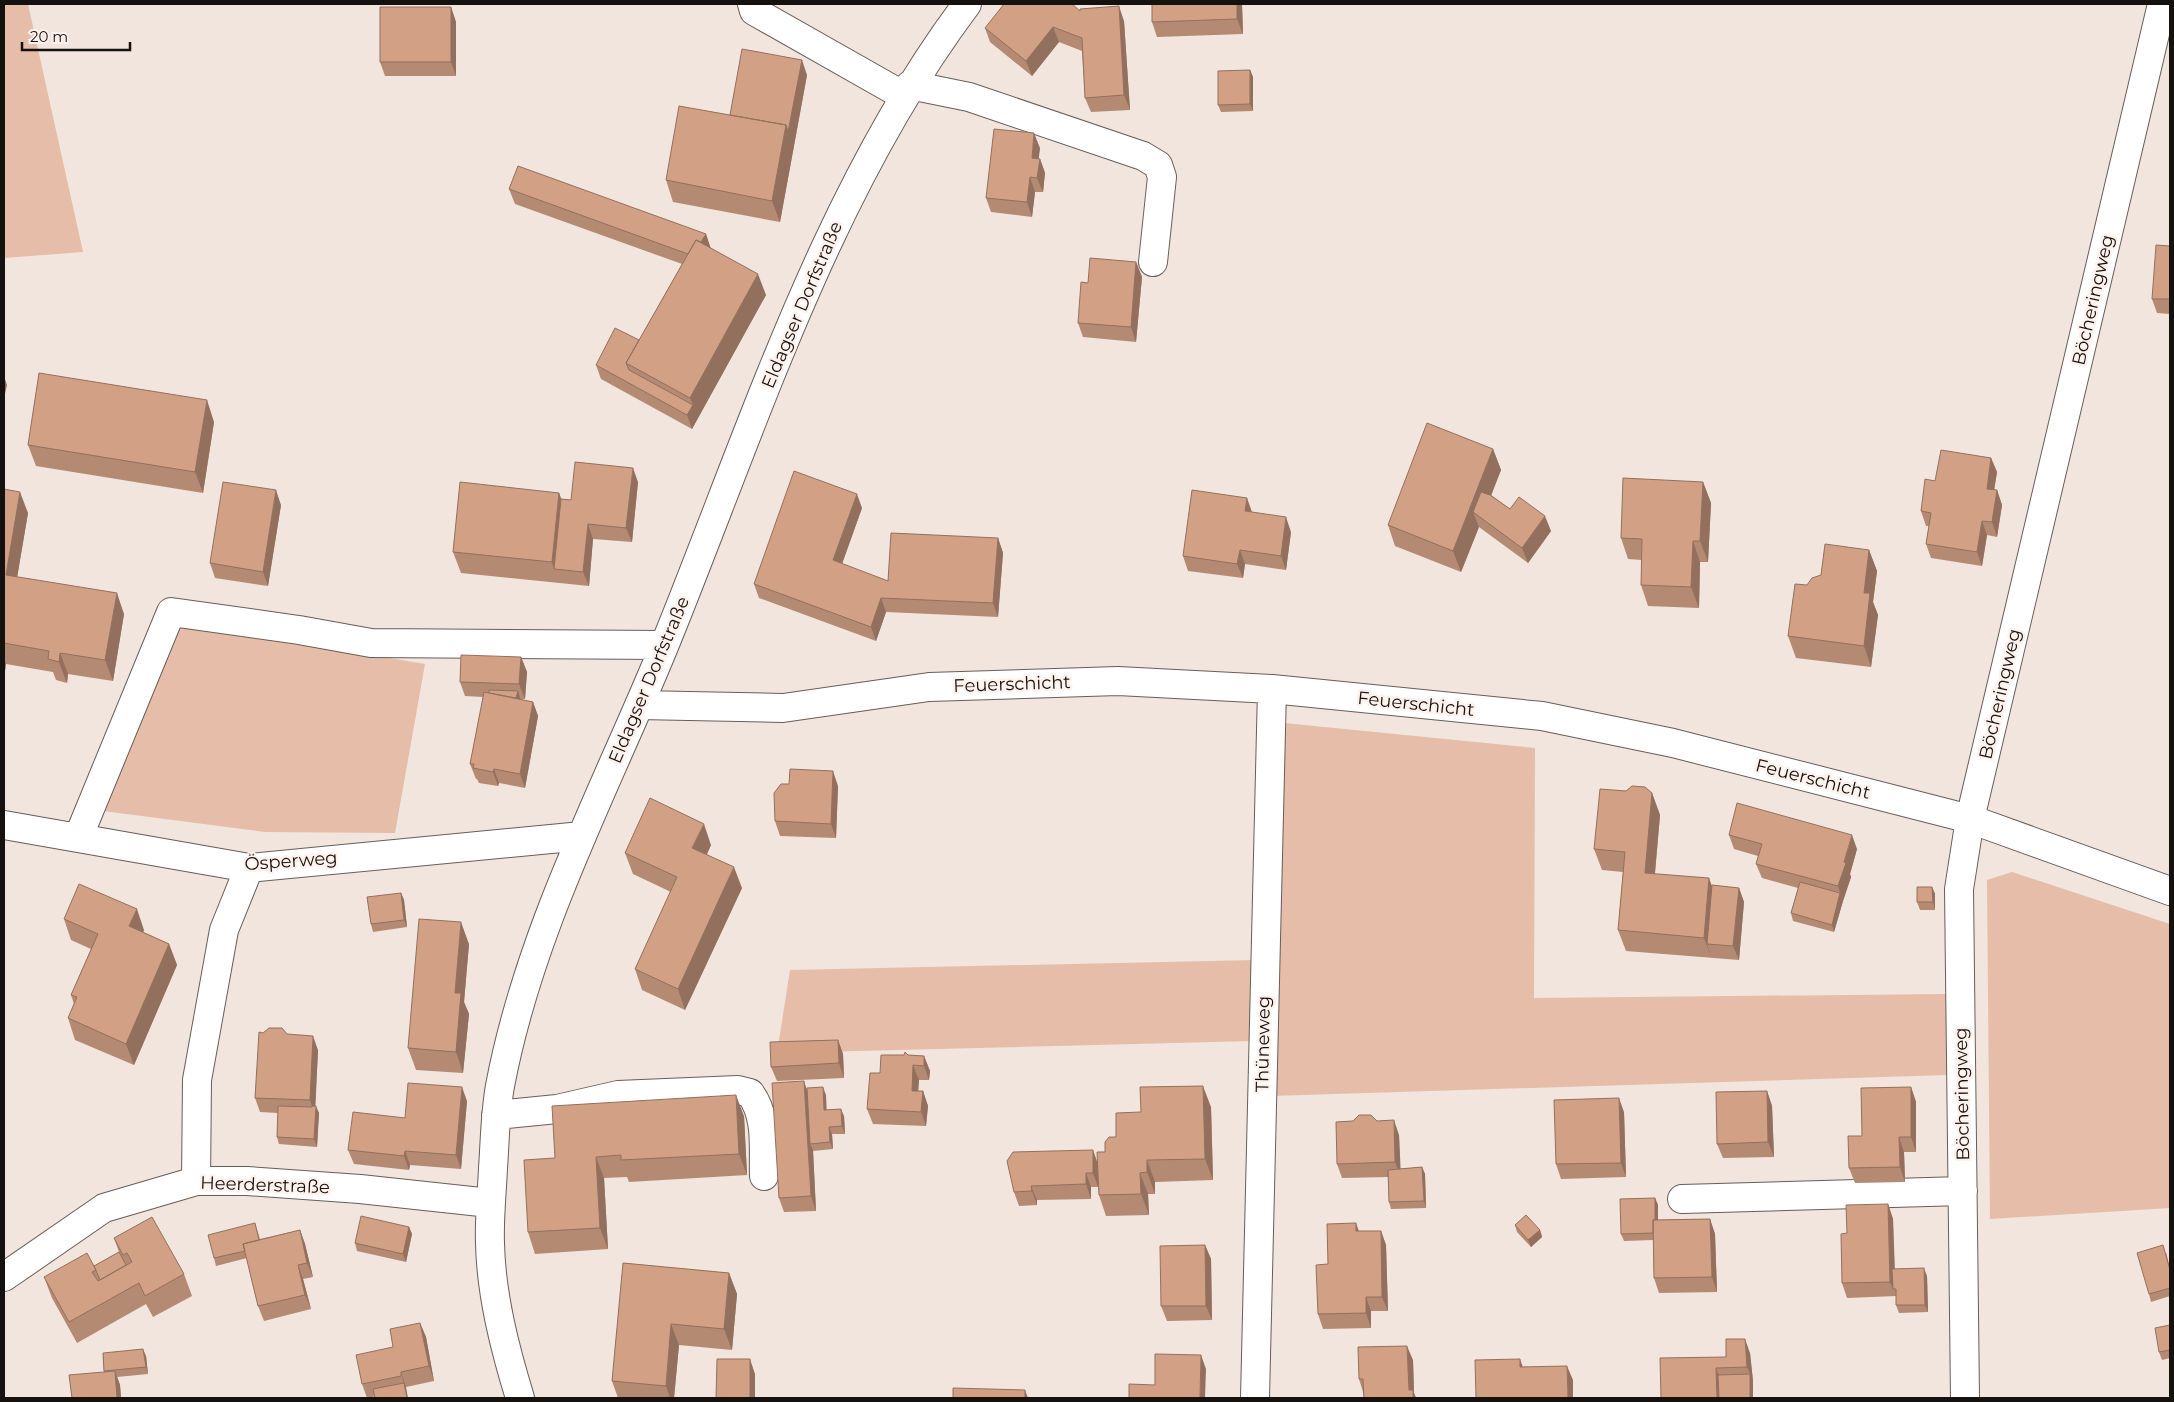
<svg xmlns="http://www.w3.org/2000/svg" width="2174" height="1402" font-family="Montserrat,sans-serif">
<rect width="100%" height="100%" fill="#f1e5de"/>
<!-- green -->
<path fill="#e5bda8" d="M4 4H28L83 252 4 258Z
M179 622 425 664 395 833 265 832 103 811Z
M1284 723 1535 748 1534 998 1947 994V1075L1271 1096Z
M2012 872 2170 924V1208L1990 1219 1987 880Z
M1255 960 1253 1041 777 1053 790 970Z"/>
<g fill="none" stroke-linecap="round" stroke-linejoin="round">
<defs>
<path id="minor" d="M752 4 754 11 904 96
M910 85 969 97 1143 156 1158 165 1162 177 1153 262
M639 705 783 708 929 687 1118 681 1272 689 1542 716 1673 743 1970 819 2170 891
M4 825 249 868 582 836
M78 838 171 612 299 630 371 643 664 645
M496 1115 557 1109 618 1095 738 1090 750 1093C768 1117 763 1148 764 1176
M196 1181 197 1080 224 930 249 868
M1682 1199 1963 1191
M4 1277 104 1208 196 1181H247L360 1189 490 1203
M520 1398C505 1349 491 1295 490 1243 489 1218 492 1193 493 1168 495 1141 495 1113 500 1086 529 932 604 792 663 649 752 431 825 193 967 4
M1255 1398 1272 689
M1965 1398 1959 889 1970 819 2162 4"/>
</defs>
<!-- minor casing -->
<use href="#minor" stroke="#685e58" stroke-width="30"/>
<!-- minor -->
<use href="#minor" stroke="#fff" stroke-width="28"/>
</g>
<!-- wall -->
<path fill="#b58a72" d="M1242 4 1243 34 1157 37 1152 22Z
M451 7 456 22V76H385L380 62Z
M1080 11 1124 21 1130 110 1091 112 1085 98 1082 51 1059 42 1032 76 990 42 985 28Z
M1250 70 1253 77V111L1221 112 1218 105Z
M807 75 780 222 673 202 666 180 730 115Z
M1040 148 1038 159H1040L1045 173 1043 192H1035L1032 217 991 212 986 198Z
M509 189 706 234 710 247 766 295 692 429 601 379 596 365 639 340 682 264 515 204Z
M2170 246V314L2157 313 2152 299Z
M1136 262 1142 277 1136 342 1083 337 1078 323 1088 283Z
M214 422 203 493 36 466 28 445Z
M1493 449 1501 470 1491 495 1510 509 1551 531 1528 563 1479 527 1461 572 1395 546 1388 525Z
M1991 458 1997 472 1994 490H1997L2002 505 1997 537 1987 535 1982 566 1931 558 1926 544 1929 526H1926L1921 511 1935 481Z
M638 482 632 542 593 539 589 586 461 573 453 552 559 493 561 499 571 500Z
M1703 482 1711 503 1708 562H1700L1699 608 1648 606 1641 585 1642 560 1628 559 1621 538Z
M4 489 28 513 17 577 124 614 113 681 68 674 67 683 56 680 53 672 6 664 4 678Z
M281 505 268 586 215 578 210 563Z
M862 508 842 564 888 581 998 538 1003 553 998 617 886 612 876 641 759 598 754 584Z
M1252 512 1291 532 1286 570 1245 564 1243 578 1188 571 1183 556Z
M1869 550 1877 571 1873 602 1878 615 1871 667 1796 658 1788 636 1807 585 1821 575Z
M521 657 527 672 525 699H520L533 702 538 716 525 788 499 783 498 786 479 783 477 779H476L470 764 483 697 465 696 460 682Z
M838 786 836 838 780 836 775 821Z
M1652 793 1660 815 1655 874 1712 885 1739 888 1744 902 1739 960 1626 951 1618 930 1623 872 1602 870 1594 849Z
M1729 835 1857 849 1850 874 1851 877 1843 901 1834 932 1793 921 1791 913 1798 888 1762 878 1756 864 1758 856 1734 849Z
M711 845 707 854 742 888 685 1010 642 990 635 969 671 892 633 874 625 853Z
M1932 887 1935 894V910H1920L1917 902Z
M401 893 404 900 407 927 373 932 371 924Z
M64 919 144 930 143 932 169 944 177 965 134 1065 75 1040 68 1018 74 1004 71 995 91 949 71 940Z
M469 944 464 1002 469 1014 463 1073 416 1070 408 1048Z
M287 1034 318 1050 315 1106 319 1113 317 1147 279 1144 277 1137 278 1113 260 1112 255 1098Z
M838 1040 843 1054 844 1078 777 1081 771 1067Z
M908 1055 924 1056 930 1071 929 1080H919L918 1091H923L928 1106 926 1126 873 1124 867 1109 880 1073Z
M1911 1087 1916 1102V1152H1904L1905 1182 1855 1183 1849 1168 1862 1136Z
M807 1088 826 1095V1110L844 1116 845 1134H832L833 1149 813 1151V1150L816 1211 784 1212 779 1198Z
M1767 1091 1772 1106 1774 1157 1723 1158 1717 1144Z
M467 1101 461 1169 410 1165 409 1170 354 1164 348 1150 405 1118Z
M1211 1107 1213 1180 1155 1182V1194H1148L1149 1215 1106 1216 1099 1195 1098 1174V1187H1091V1199L1037 1200V1205L1019 1206 1014 1192 1097 1163 1116 1137 1141 1112Z
M1624 1112 1626 1177 1561 1179 1556 1164Z
M744 1116 747 1175 629 1182 627 1177 604 1178 608 1249 535 1254 528 1232 555 1158Z
M1377 1121 1399 1135 1400 1169 1422 1167 1425 1174 1426 1208 1391 1209 1389 1202 1388 1177 1342 1178 1337 1164Z
M1655 1198 1658 1205V1220L1710 1219 1715 1234 1717 1292 1659 1293 1654 1278 1653 1240 1624 1241 1621 1234Z
M1888 1204 1893 1219 1895 1269 1927 1276 1928 1312 1899 1313 1896 1305V1296L1847 1298 1842 1283 1847 1233Z
M255 1223 260 1239 300 1230 305 1244 313 1277 303 1279 311 1309 264 1321 258 1306 247 1258 216 1266 214 1258Z
M1515 1225 1540 1230 1542 1237 1531 1247 1517 1232Z
M409 1227 412 1234 406 1262 357 1251 355 1243Z
M1359 1231H1381L1386 1245 1388 1311H1371V1328L1323 1329 1318 1314 1328 1264Z
M114 1238 184 1274 192 1296 153 1317 146 1304 77 1343 52 1298 44 1277 94 1266 119 1252Z
M1205 1245 1211 1259 1212 1320 1167 1321 1161 1306Z
M2166 1252 2170 1268V1296L2151 1302 2149 1294Z
M623 1263 729 1273 737 1294 732 1350 679 1345 674 1398H618L612 1381Z
M420 1323 426 1337 434 1381 406 1387V1390L367 1398 362 1384 393 1347Z
M2170 1325V1358L2162 1360 2159 1352Z
M103 1353 146 1356 148 1374 117 1377 120 1385 121 1398H72L104 1372Z
M1750 1353 1753 1381V1398H1661L1726 1357Z
M1413 1360 1414 1393 1416 1398H1364L1363 1392 1359 1379Z"/>
<!-- shaded-wall -->
<path fill="#93705d" d="M1237 4H1242L1243 34 1237 19Z
M1119 6 1124 21 1130 110 1124 95Z
M451 7 456 22V76L451 62Z
M1053 27 1059 42 1032 76 1026 61Z
M802 60 807 75 780 222 772 201 786 125Z
M1250 70 1253 77V111L1250 104Z
M1034 133 1040 148 1037 173 1032 158Z
M1040 159 1045 173 1043 192 1037 178Z
M1030 177 1035 192 1032 217 1027 202Z
M706 234 711 249 693 255Z
M1136 262 1142 277 1136 342 1131 327Z
M758 274 766 295 692 429 687 415 693 405 690 398Z
M4 376 7 385 4 398Z
M207 400 214 422 203 493 195 472Z
M1493 449 1501 470 1482 519 1473 512 1479 527 1461 572 1453 551Z
M1991 458 1997 472 1992 503 1987 489Z
M633 468 638 482 632 542 626 528Z
M1703 482 1711 503 1708 562 1700 541Z
M276 490 281 505 268 586 263 572Z
M1997 490 2002 505 1997 537 1992 522Z
M20 492 28 513 14 596 6 575Z
M559 493 567 514 554 569 552 562Z
M857 494 862 508 838 575 833 560Z
M1247 498 1252 512 1245 511Z
M1545 516 1551 531 1528 563 1522 548Z
M1286 517 1291 532 1286 570 1281 556Z
M1982 521 1987 535 1982 566 1977 552Z
M588 524 593 539 589 586 583 572Z
M998 538 1003 553 998 617 993 603Z
M1693 541 1700 562 1699 608 1691 587Z
M1240 550 1245 564 1243 578 1237 564Z
M1869 550 1877 571 1873 602 1878 615 1871 667 1864 646V593Z
M117 593 124 614 113 681 105 660Z
M881 598 886 612 876 641 871 627Z
M60 653 68 674 67 683 59 662Z
M4 657 6 664 4 678Z
M521 657 527 672 525 699 519 684Z
M518 691 520 698 518 712 515 705Z
M533 702 538 716 525 788 520 774Z
M494 769 499 783 498 786 493 772Z
M833 771 838 786 836 838 831 824Z
M1652 793 1660 815 1653 894 1645 873Z
M704 824 711 845 700 869 692 848Z
M1852 835 1857 849 1850 874 1851 877 1843 901 1834 932 1832 925 1840 893 1838 886Z
M734 867 742 888 685 1010 678 989Z
M1709 878 1717 900 1707 944 1712 959 1704 938Z
M1932 887 1935 894V910L1933 902Z
M1739 888 1744 902 1739 960 1733 946Z
M401 893 404 900 407 927 404 920Z
M137 909 144 930 137 947 129 926Z
M461 922 469 944 464 1002 469 1014 463 1073 456 1052 455 993Z
M169 944 177 965 134 1065 126 1044Z
M313 1036 318 1050 315 1115 310 1100Z
M838 1040 843 1054 844 1078 839 1063Z
M924 1056 930 1071 929 1080 924 1066Z
M913 1065 919 1080 917 1106 912 1091Z
M804 1081 809 1096 810 1144 813 1150 816 1211 811 1196Z
M1203 1086 1211 1107 1213 1180 1205 1159Z
M462 1087 467 1101 461 1169 456 1155Z
M823 1087 826 1095 827 1118 824 1110Z
M1911 1087 1916 1102V1152L1911 1137Z
M923 1091 928 1106 926 1126 921 1112Z
M1767 1091 1772 1106 1774 1157 1768 1142Z
M736 1095 744 1116 747 1175 739 1154Z
M1619 1098 1624 1112 1626 1177 1621 1163Z
M316 1106 319 1113 317 1147 314 1139Z
M841 1109 844 1116 845 1134 842 1126Z
M1394 1120 1399 1135 1401 1177 1395 1162Z
M829 1127 832 1134 833 1149 830 1142Z
M1899 1137 1904 1152 1905 1182 1900 1167Z
M1093 1150 1098 1164V1187L1093 1173Z
M405 1151 410 1165 409 1170 404 1156Z
M596 1157 604 1178 608 1249 600 1228Z
M1147 1160 1155 1182V1194L1147 1172Z
M1422 1167 1425 1174 1426 1208 1424 1201Z
M1086 1173 1091 1187V1199L1086 1184Z
M1140 1173 1148 1194 1149 1215 1141 1194Z
M1031 1186 1037 1200V1205L1032 1191Z
M1655 1198 1658 1205V1240L1655 1233Z
M1888 1204 1893 1219 1895 1289H1893L1890 1282Z
M1710 1219 1715 1234 1717 1292 1712 1277Z
M1356 1223 1361 1237 1356 1231Z
M409 1227 412 1234 406 1262 403 1254Z
M300 1230 305 1244 313 1277 307 1263Z
M1540 1230 1542 1237 1531 1247 1528 1240Z
M1381 1231 1386 1245 1388 1311 1382 1297Z
M1205 1245 1211 1259 1212 1320 1206 1306Z
M298 1265 303 1279 311 1309 305 1295Z
M1924 1268 1927 1276 1928 1312 1925 1305Z
M729 1273 737 1294 732 1350 724 1329Z
M1366 1297 1371 1311V1328L1366 1313Z
M420 1323 426 1337 434 1381 429 1366Z
M671 1324 679 1345 674 1398H670L666 1386Z
M1745 1339 1750 1353 1753 1381V1398H1750V1374L1747 1367Z
M1407 1346 1413 1360 1414 1393 1416 1398H1412L1409 1390Z
M143 1349 146 1356 148 1374 146 1367Z
M1201 1355 1206 1369 1205 1398H1200Z
M750 1359 755 1374V1398H750Z
M1520 1359 1525 1373 1520 1367Z
M1567 1366 1573 1380V1398H1568Z
M1716 1368 1721 1382V1398H1717Z
M115 1371 120 1385 121 1398H117Z
M401 1372 406 1387 408 1398H407Z
M1025 1390 1028 1398H1025Z"/>
<!-- building -->
<path fill="#d2a085" stroke="#93705d" d="M1004 4H1072L1080 11V9L1119 6 1124 95 1085 98 1082 38 1053 27 1026 61 985 28Z
M1152 4H1237V19L1152 22Z
M380 7H451V62H380Z
M742 49 802 60 788 132 786 125 730 115Z
M1250 70V104L1218 105V71Z
M679 106 786 125 772 201 666 180Z
M994 129 1034 133 1032 158 1040 159 1037 178 1030 177 1027 202 986 198Z
M518 166 706 234 701 242 696 240 688 254 509 189Z
M696 240 758 274 690 398 626 363Z
M2156 245 2170 246V299H2152Z
M1090 258 1136 262 1131 327 1078 323 1081 282 1088 283Z
M615 328 639 340 626 363 629 370 693 405 687 415 596 365Z
M39 373 207 400 195 472 28 445Z
M1427 423 1493 449 1453 551 1388 525Z
M1941 450 1991 458 1987 489 1997 490 1992 522 1982 521 1977 552 1926 544 1931 513 1921 511 1925 479 1935 481Z
M575 462 633 468 626 528 588 524 583 572 554 569 561 499 571 500Z
M794 471 857 494 833 560 888 581 891 533 998 538 993 603 881 598 871 627 754 584Z
M1623 478 1703 482 1700 541H1693L1691 587 1641 585 1642 539 1621 538Z
M223 482 276 490 263 572 210 563Z
M460 482 559 493 552 562 453 552Z
M4 489 20 492 6 575 117 593 105 660 60 653 59 662 48 659 49 651 4 643Z
M1192 490 1247 498 1245 511 1286 517 1281 556 1240 550 1237 564 1183 556Z
M1481 492 1490 495 1510 509 1519 497 1545 516 1522 548 1473 512Z
M1825 544 1869 550 1864 593H1870L1864 646 1788 636 1795 584 1807 585 1812 578 1821 575Z
M461 655 521 657 519 684 460 682Z
M489 690 518 691 516 698 489 693Z
M484 692 533 702 520 774 494 769 493 772 473 768 474 764H470Z
M790 769 833 771 831 824 775 821 774 793 781 784H789Z
M1632 786 1645 787 1652 793 1645 873 1709 878 1704 938 1618 930 1625 852 1594 849 1600 789 1626 791Z
M650 798 704 824 692 848 734 867 678 989 635 969 677 877 625 853Z
M1737 803 1852 835 1844 862 1846 863 1838 886 1756 864 1762 844 1729 835Z
M1800 882 1840 893 1832 925 1791 913Z
M79 884 137 909 129 926 169 944 126 1044 68 1018 77 997 71 995 98 934 64 919Z
M1712 885 1739 888 1733 946 1707 944Z
M1917 887H1932L1933 902H1917Z
M401 893 404 920 371 924 367 897Z
M419 919 461 922 455 993H461L456 1052 408 1048Z
M269 1028H282L287 1034 313 1036 310 1100 255 1098 259 1032 263 1033Z
M838 1040 839 1063 771 1067 770 1042Z
M905 1052 908 1055 924 1056V1066L913 1065 912 1091H923L921 1112 867 1109 870 1073H880L881 1055H904Z
M804 1081 811 1196 779 1198 772 1083Z
M408 1083 462 1087 456 1155 405 1151 404 1156 348 1150 353 1112 405 1118Z
M1203 1086 1205 1159 1147 1160V1172L1140 1173 1141 1194 1099 1195 1097 1152H1105V1142L1109 1137H1116V1113L1141 1112 1140 1087Z
M823 1087 824 1110 841 1109 842 1126 829 1127 830 1142 810 1144 807 1088Z
M1911 1087V1137H1899L1900 1167 1849 1168 1848 1136H1862L1861 1088Z
M1767 1091 1768 1142 1717 1144 1716 1092Z
M736 1095 739 1154 621 1160V1155L596 1157 600 1228 528 1232 524 1160 555 1158 552 1106Z
M1619 1098 1621 1163 1556 1164 1554 1100Z
M278 1106 312 1107V1106H316L314 1139 277 1137Z
M1359 1115H1371L1377 1121 1394 1120 1395 1162 1337 1164 1336 1122 1353 1121Z
M1093 1150V1173H1086V1184L1031 1186 1032 1191 1014 1192 1007 1161 1013 1152Z
M1422 1167 1424 1201 1389 1202 1388 1170Z
M1655 1198V1220H1653V1233L1621 1234 1620 1199Z
M1888 1204 1890 1282 1842 1283 1841 1234 1847 1233 1846 1205Z
M1526 1215 1540 1230 1528 1240 1515 1225Z
M361 1216 409 1227 403 1254 355 1243Z
M152 1217 184 1274 145 1296 139 1283 69 1322 44 1277 87 1253 96 1270 92 1272 98 1281 132 1262 127 1253 123 1255 114 1238Z
M1710 1219 1712 1277 1654 1278 1653 1220Z
M255 1223 259 1240 243 1244 245 1251 214 1258 208 1235Z
M1356 1223V1231H1381L1382 1297H1366V1313L1318 1314 1316 1265 1328 1264 1327 1224Z
M300 1230 307 1263 298 1265 305 1295 258 1306 243 1244Z
M1205 1245 1206 1306H1161L1160 1246Z
M2163 1245 2170 1270V1288L2149 1294 2137 1253Z
M119 1252 126 1265 100 1280 94 1266Z
M623 1263 729 1273 724 1329 671 1324 666 1386 612 1381Z
M1924 1268 1925 1305H1896V1289H1893L1892 1269Z
M420 1323 429 1366 401 1372V1376L362 1384 356 1355 393 1347 390 1329Z
M2170 1325V1350L2159 1352 2155 1328Z
M1726 1339H1745L1747 1367 1716 1368 1717 1398H1661L1660 1358 1726 1357Z
M1407 1346 1409 1390H1413V1398H1364L1363 1379H1359L1358 1347Z
M143 1349 146 1367 104 1371 103 1353Z
M1155 1354 1201 1355 1200 1398H1129V1384L1155 1385Z
M717 1359H750V1398H716Z
M1520 1359V1367L1567 1366 1568 1398H1476L1475 1360Z
M115 1371 117 1398H72L69 1375Z
M1750 1374V1398H1719L1718 1375Z
M404 1383 407 1398H375L373 1389Z
M953 1388 1025 1390V1398H953Z"/>
<g text-anchor="middle" stroke-width="5" stroke-linejoin="round" paint-order="stroke">
<!-- street labels -->
<g font-size="18" fill="#15110f" stroke="#fff2ec">
<text transform="translate(2093 300) rotate(-77)" y="6">Böcheringweg</text>
<text transform="translate(802 305) rotate(-67)" y="6">Eldagser Dorfstraße</text>
<text transform="translate(649 680) rotate(-67)" y="6">Eldagser Dorfstraße</text>
<text transform="translate(1012 684) rotate(-2)" y="6">Feuerschicht</text>
<text transform="translate(2000 694) rotate(-77)" y="6">Böcheringweg</text>
<text transform="translate(1416 704) rotate(6)" y="6">Feuerschicht</text>
<text transform="translate(1813 779) rotate(14)" y="6">Feuerschicht</text>
<text transform="translate(291 861) rotate(-4)" y="6">Ösperweg</text>
<text transform="translate(1263 1044) rotate(-89)" y="6">Thüneweg</text>
<text transform="translate(1962 1094) rotate(-91)" y="6">Böcheringweg</text>
<text transform="translate(265 1185) rotate(2)" y="6">Heerderstraße</text>
</g>
</g>
<!-- border -->
<rect width="2174" height="1402" fill="none" stroke="#15110f" stroke-width="10"/>
<!-- scale -->
<path d="M22 42v8h108v-8" fill="none" stroke="#15110f" stroke-width="2.5"/>
<text x="30" y="42" font-size="15" fill="#15110f" stroke="#fff2ec" stroke-width="4" paint-order="stroke">20 m</text>
</svg>
